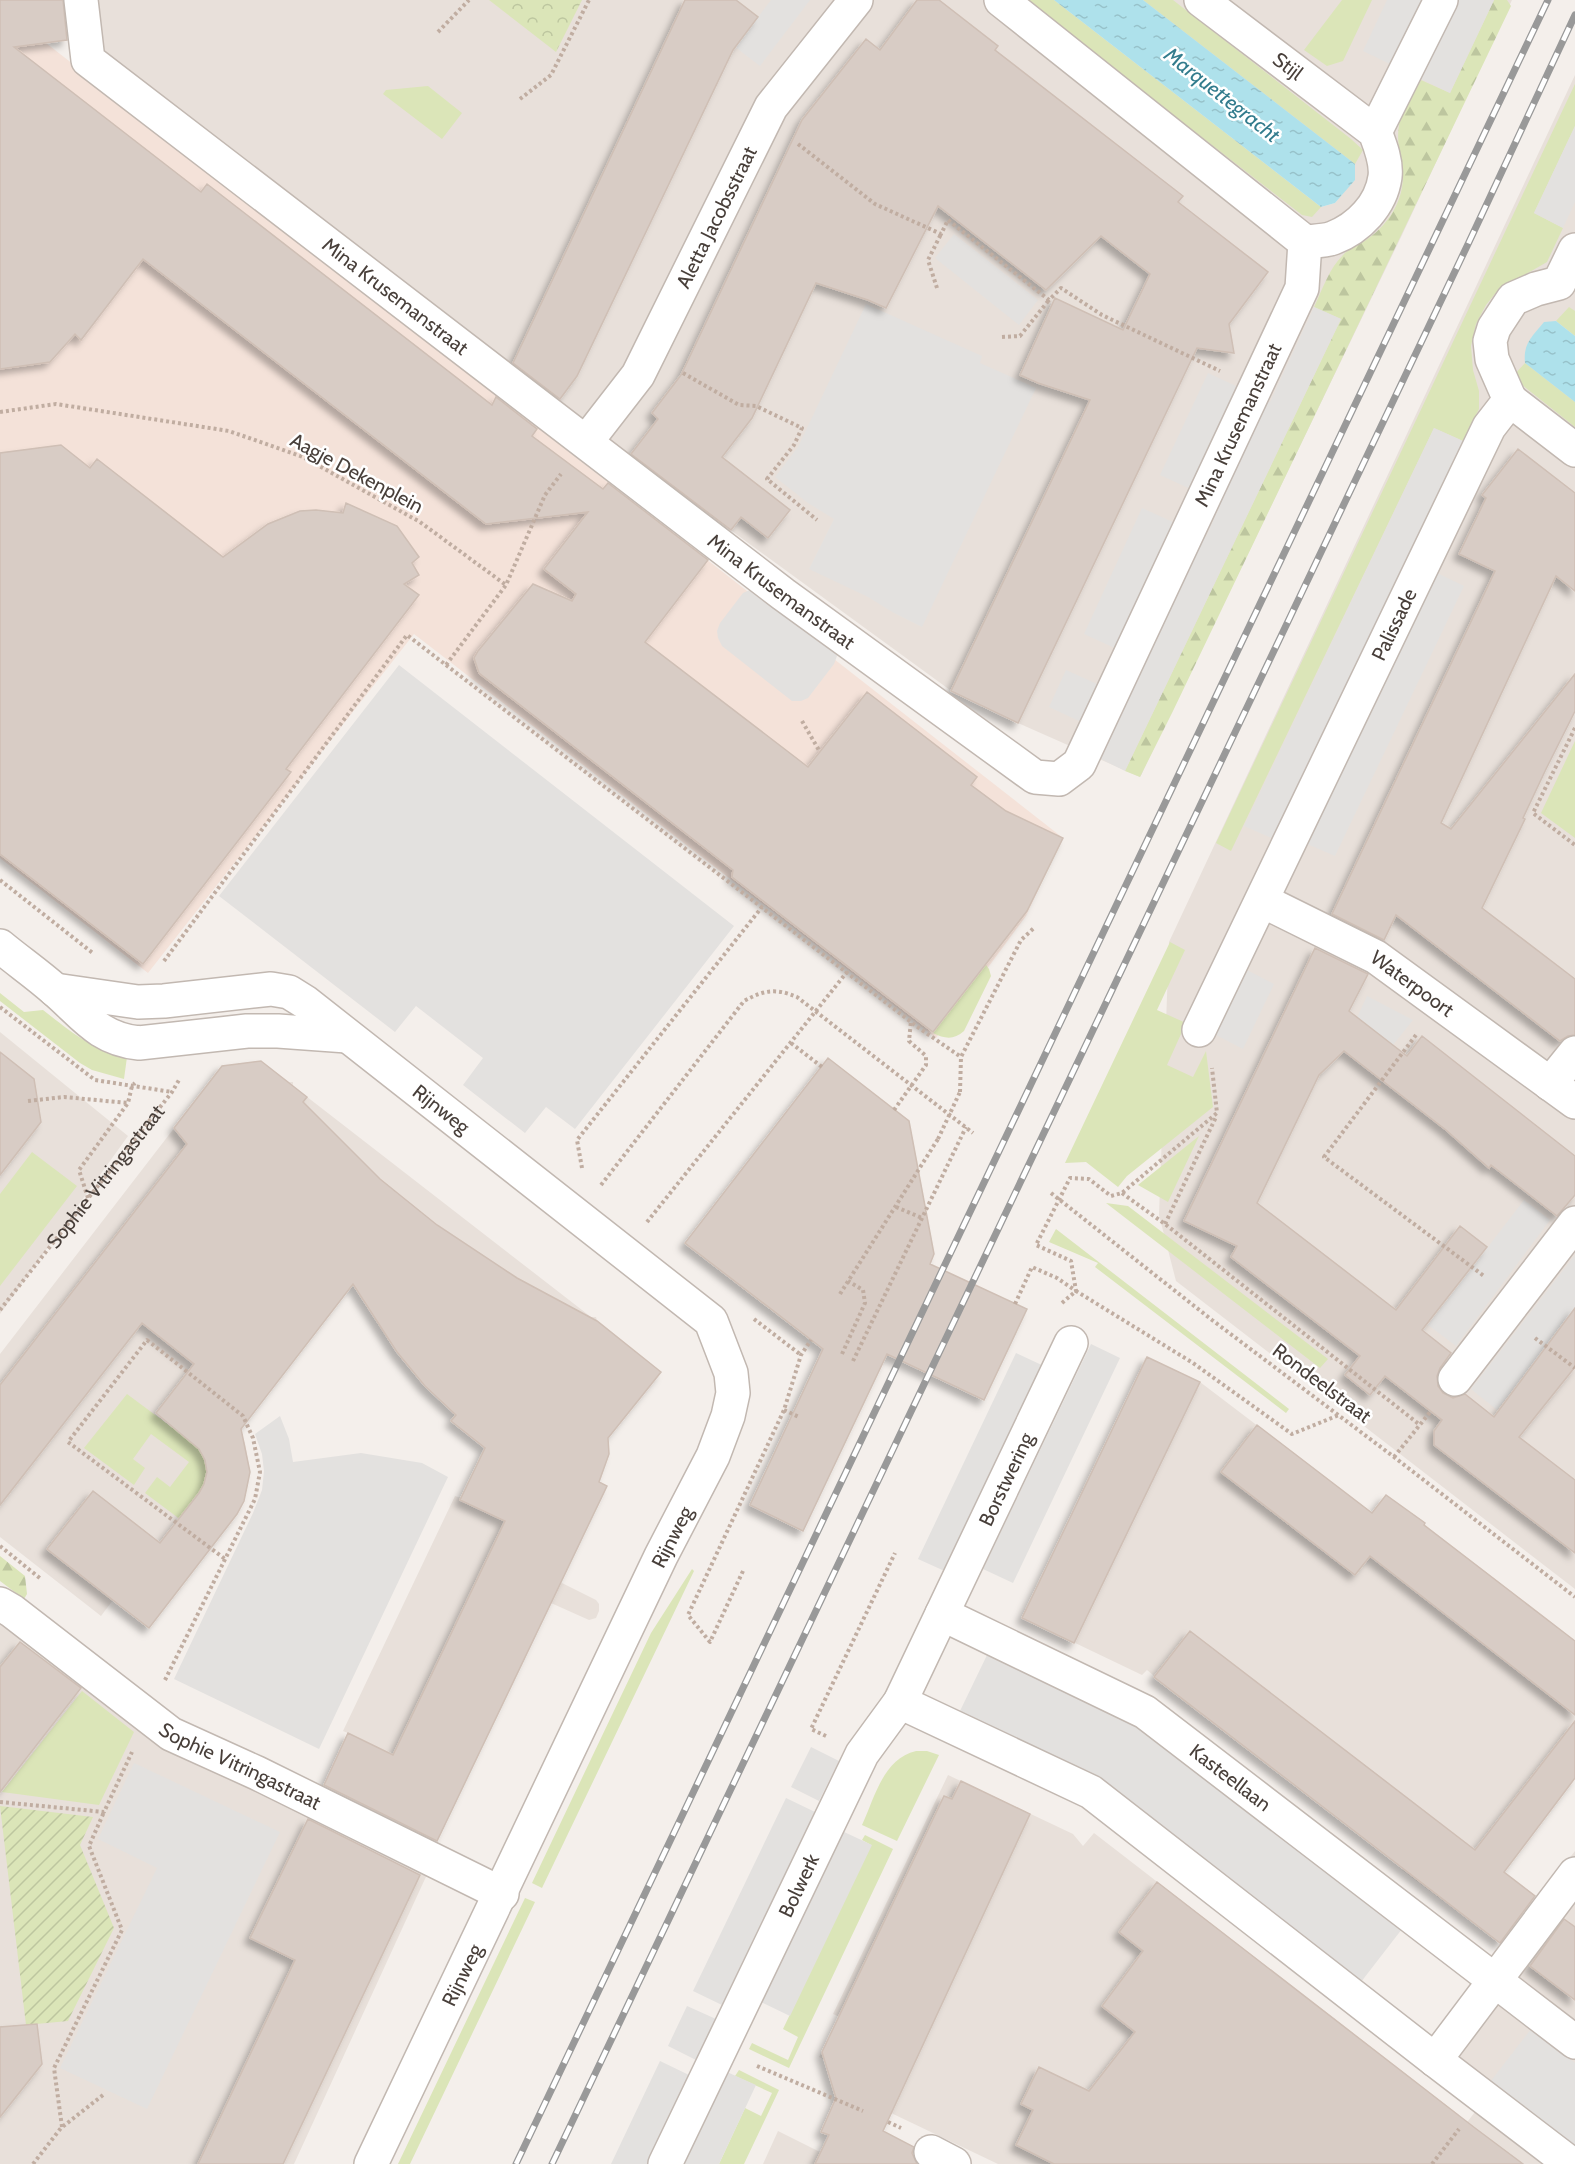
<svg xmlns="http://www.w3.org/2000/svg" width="1575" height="2164" font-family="Cabin,sans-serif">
<defs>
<pattern id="forest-firs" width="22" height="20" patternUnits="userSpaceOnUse" patternTransform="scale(1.5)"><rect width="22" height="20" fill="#dbe5b8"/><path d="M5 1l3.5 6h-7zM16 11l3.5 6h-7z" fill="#bdc69f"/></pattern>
<pattern id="park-crowns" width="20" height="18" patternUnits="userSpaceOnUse" patternTransform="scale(1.5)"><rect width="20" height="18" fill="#dbe5b8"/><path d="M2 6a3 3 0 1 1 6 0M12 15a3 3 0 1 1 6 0" fill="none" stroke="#bdc69f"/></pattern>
<pattern id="garden-furrows" width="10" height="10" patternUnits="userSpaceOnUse" patternTransform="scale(1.5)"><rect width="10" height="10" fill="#dbe5b8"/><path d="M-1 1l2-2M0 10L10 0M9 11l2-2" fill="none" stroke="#bdc69f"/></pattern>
<pattern id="water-ripples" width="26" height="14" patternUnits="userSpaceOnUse" patternTransform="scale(1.5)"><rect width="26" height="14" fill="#aee1eb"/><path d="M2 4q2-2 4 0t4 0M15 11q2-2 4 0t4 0" fill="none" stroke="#97c2ca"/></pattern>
<filter id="shadow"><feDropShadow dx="-5.5" dy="5.5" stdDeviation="3" flood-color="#0004"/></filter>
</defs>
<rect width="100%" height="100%" fill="#f4efeb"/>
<!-- residential -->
<path fill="#e8e0da" d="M82 0H1054L1321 207 1335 203 1345 191 1143 0H1512L1402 235 1140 777 1018 723 950 690 127 90 90 62Z
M1575 75V336L1556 321 1531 338 1575 402V1589L1176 1281 1159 1215 1169 942Z
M0 1032 128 1136 0 1314Z
M261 1061 289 1082H293V1086L591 1317H596L597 1321 661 1372 604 1443 609 1450V1454L606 1461 587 1476 607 1486 560 1582 596 1600 599 1604V1611L596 1618 589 1620 551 1603 442 1831 348 1733 343 1731 455 1496 461 1498 486 1446 451 1421 456 1414 425 1386 383 1333 370 1311 392 1283 369 1264 254 1412 238 1429 245 1443 250 1472 244 1501 149 1628 113 1600 101 1616 0 1537V1354L222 1066Z
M1147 1357 1200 1382 1372 1513 1386 1495 1425 1523V1525L1575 1641V1778L1503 1872 1534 1895 1498 1942 1402 1870 1403 1868 1193 1706 1191 1707 1147 1670 1142 1675 1023 1618 1022 1616 1080 1498 1079 1497 1131 1390 1145 1358Z
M0 1614 430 1868 294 2164H0Z
M948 1775 1073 1834 1083 1846 1094 1833 1459 2115 1421 2164H998L868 2102 834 2064 819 2057 831 2033 839 2037 847 2020 833 2014Z
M1575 1851V2164H1435L1488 2095 1427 2041Z
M832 2107 910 2145 903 2157 917 2164H763L778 2131 820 2152 828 2135 821 2132Z"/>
<!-- commercial -->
<path fill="#f4e2d9" d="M0 7 1063 838 1026 916 936 1038 414 634 148 973 0 858Z"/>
<!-- grass -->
<path fill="#dbe5b8" d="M1025 0H1054L1321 207 1312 217 1302 215Z
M1143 0H1173L1351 139 1363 150 1355 164Z
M1342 0H1372L1343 61 1327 66 1304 50Z
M1575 84V126L1534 213 1563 228 1547 262 1498 290 1486 305 1476 324 1471 346 1473 370 1479 391V409L1463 441 1434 428 1231 851 1216 843Z
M428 86 462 113 442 139 383 94 386 90Z
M1569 307 1575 311V336L1556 321Z
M1525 363 1575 402V427L1512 377Z
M1575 741V838L1541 813Z
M1170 942 1185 950 1157 1010 1186 1023 1167 1065 1193 1077 1206 1051 1213 1107 1127 1176 1118 1187 1086 1162 1065 1163Z
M986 965 989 969 991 976 964 1031C954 1040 945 1039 933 1033Z
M0 993 24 1012 43 1010C69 1030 94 1052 127 1057L124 1079 92 1070 80 1063 0 1001Z
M1199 1136 1168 1202 1138 1185Z
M32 1152 77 1186 0 1286V1194Z
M1106 1203 1128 1206 1328 1359 1320 1368Z
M1056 1229 1289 1409 1286 1413 1095 1267 1098 1263 1049 1242Z
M127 1394 201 1449 207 1471 204 1486 192 1501 202 1509 189 1526 145 1493 157 1477 170 1487 189 1462 151 1434 133 1459 145 1468 134 1485 84 1448Z
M692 1569 694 1571 542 1888 532 1883 651 1633Z
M82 1691 134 1732 99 1805 2 1792Z
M916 1751H927L939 1755 897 1841 862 1825C875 1797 883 1759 916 1751Z
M865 1835 893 1849 789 2068 749 2049 752 2043 788 2060 798 2037 783 2029 871 1845 862 1840Z
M525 1898 535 1902 410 2164H398Z
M739 2070 779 2090 744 2164H719L745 2108 761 2116 772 2093 735 2076Z"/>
<!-- forest -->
<path fill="url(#forest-firs)" d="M1494 0H1507L1511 6 1173 711 1140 777 1125 771 1341 319 1314 307C1323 288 1329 269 1343 255 1349 248 1359 245 1366 240 1378 232 1390 219 1396 206 1412 172 1394 155 1399 125 1401 112 1415 92 1421 80L1450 93Z
M0 1556 25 1576 27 1594 24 1599 0 1581Z"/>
<!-- park -->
<path fill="url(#park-crowns)" d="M489 0H582L556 52Z"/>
<!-- garden -->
<path fill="url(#garden-furrows)" d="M0 1806 93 1817 80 1845 114 1928 68 2021 26 2025Z"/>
<!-- parking -->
<path fill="#e3e1df" d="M771 0H810L760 66 735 47Z
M1387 0H1494L1450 93 1363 51Z
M1575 126V202L1563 228 1534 213Z
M954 234 1038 300 1019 325 935 258Z
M866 304 982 356 980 363 1036 388 922 627 894 613 868 597 809 569 834 519 808 503 775 477 798 447Z
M1314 307 1341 319 1125 771 1099 758 1109 735 1049 707 1066 670 1126 697 1143 661 1084 634 1142 508 1206 537 1221 503 1160 475 1208 373 1270 402Z
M1434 428 1463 441 1274 839 1244 826Z
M1435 572 1464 586 1335 856 1305 843Z
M752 589 835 651 837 656 834 664 808 698 801 701H792L722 646 718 638 717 631 720 623 743 593Z
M399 665 734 926 575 1129 546 1107 525 1133 463 1085 483 1058 416 1006 395 1032 219 896Z
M1245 969 1274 984 1243 1049 1214 1034Z
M1367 996 1413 1020 1393 1045 1354 1024Z
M1524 1200 1550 1220 1456 1346 1428 1325Z
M1575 1255V1310L1497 1410 1471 1389Z
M1091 1344 1120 1358 1013 1583 983 1569Z
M1016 1353 1046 1367 949 1573 918 1559Z
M280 1416 289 1439 293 1462 361 1453 422 1463 448 1477 319 1749 174 1679 253 1513 262 1490 264 1471 262 1454 255 1434Z
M988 1653 1139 1726 1402 1929 1361 1982 959 1713Z
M811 1747 839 1761 819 1801 791 1787Z
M134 1763 280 1832 147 2109 60 2068 157 1868 98 1839Z
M786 1798 815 1812 722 2005 693 1991Z
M842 1831 872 1845 790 2016 761 2002Z
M687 2006 716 2019 696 2060 668 2046Z
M1531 2029 1575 2063V2147L1490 2082Z
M660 2061 689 2075 647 2164H611Z
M727 2072 756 2085 719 2164H684Z"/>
<!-- water -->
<path fill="url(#water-ripples)" d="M1054 0H1143L1355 164V180L1335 203 1321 207Z
M1556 321 1575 336V402L1525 363C1523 343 1532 337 1544 322Z"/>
<!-- building -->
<path fill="#d8ccc5" stroke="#cfbfb5" stroke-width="1.5" filter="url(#shadow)" d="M0 0H63L67 40 14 47 201 192 207 184 492 405 496 397 537 429 532 436 603 489 608 483 708 560 645 642 808 767 867 692 977 777 971 785 1006 811 1063 838 1027 911 933 1032 732 877 733 870 479 673 474 658 478 651 533 584 572 601 576 594 544 569 588 512 486 524 143 259 81 340 75 334 50 362 0 369Z
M685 0H736L758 17 733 50 577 376 560 399 513 363Z
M917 0H939L998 46 995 50 1183 196 1178 202 1268 272 1229 324 1234 353 1197 348 1018 723 951 691 1090 400 1038 383 1020 375 1055 298 1123 330 1150 274 1101 236 1046 290 938 206 886 308 868 300 816 283 752 418 722 457 790 510 768 538 741 517 731 530 631 454 658 419 652 413 681 375 802 120 866 39 880 50Z
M61 445 90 468 97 459 223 557 268 524 300 511 316 510 343 513 346 503 397 526 419 557 412 563 419 575 404 584 419 595 286 769 291 772 143 964 0 854V453Z
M1518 449 1575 493V591L1556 576 1441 823 1451 829 1575 674V711L1546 769 1523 818 1525 819 1482 908 1575 979V1035L1568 1036 1560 1041 1396 915 1384 940 1332 914 1495 571 1459 554 1486 498 1482 495Z
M1315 948 1368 974 1349 1011 1407 1056 1422 1036 1575 1156V1195L1557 1216 1491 1165 1489 1168 1446 1130 1344 1051 1319 1075 1257 1203 1396 1310 1460 1226 1487 1247 1422 1330 1451 1353 1440 1368 1437 1376 1438 1386 1443 1393 1453 1398 1465 1394 1494 1417 1575 1308V1367L1519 1437 1575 1480V1553L1434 1445V1431L1442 1420 1385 1376 1370 1395 1345 1375 1360 1356 1231 1257 1237 1246 1184 1221Z
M0 1052 34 1079 41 1122 0 1175Z
M828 1058 909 1121 934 1254 930 1264 1027 1309 984 1400 887 1354 803 1531 750 1505 823 1349 685 1243Z
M261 1061 307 1097 303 1102 380 1179 437 1225 517 1278 597 1321 661 1372 608 1438 609 1454 599 1482 607 1486 437 1841 324 1785 348 1733 393 1755 505 1521 460 1500 485 1448 451 1421 456 1415 425 1386 397 1352 353 1284 241 1429 250 1472 244 1501 237 1514 149 1628 47 1549 93 1491 160 1543 199 1493 204 1484 207 1472 205 1460 199 1449 156 1413 194 1364 142 1323 0 1505V1385L187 1144 174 1128 222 1066Z
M1147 1357 1200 1382 1074 1643 1022 1618Z
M1257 1425 1372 1513 1386 1495 1425 1523 1424 1525 1575 1641V1715L1370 1556 1355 1575 1221 1472Z
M1190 1631 1475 1850 1575 1721V1778L1504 1872 1535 1896 1500 1943 1154 1677Z
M20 1642 81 1688 0 1792V1667Z
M961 1781 1030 1814 883 2131 914 2147 912 2153 917 2164H815L829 2135 821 2132 836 2098 822 2052 944 1796 952 1799Z
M308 1819 420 1875 283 2164H198L295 1960 250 1938Z
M1157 1882 1475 2128 1523 2164H1054L1016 2145 1033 2110 1021 2104 1039 2067 1089 2091 1135 2032 1102 2006 1143 1951 1119 1932Z
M1564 1919 1575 1927V2000L1530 1966Z
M37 2024 42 2064 0 2117V2027Z"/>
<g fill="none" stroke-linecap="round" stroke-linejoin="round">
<defs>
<g id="minor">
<path id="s2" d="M81 0 88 60 783 594 1035 777 1059 779 1079 764 1302 288 1305 242"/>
<path d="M1001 0 1305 242C1314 241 1325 241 1333 238 1359 228 1381 205 1385 177 1387 162 1380 145 1375 132L1201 0"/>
<path d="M1375 132 1441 0"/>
<path d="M1510 400 1575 450"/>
<path id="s3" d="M586 442 638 375 771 107 856 0"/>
<path id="s4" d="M1263 901 1376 957 1575 1102"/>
<path d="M0 946C18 961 37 974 55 990 83 1014 98 1039 139 1043L247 1031H278L347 1036"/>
<path id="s5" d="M55 990 138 1002 164 1001 271 989 289 992 305 1002 711 1321 731 1373 733 1393 728 1416 713 1456 661 1556 371 2164"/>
<path id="s6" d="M1199 1030 1489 427 1510 400 1492 359 1490 341 1494 328 1513 299 1536 289 1559 283 1575 250"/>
<path d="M1550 1084 1575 1053"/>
<path d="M1455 1379 1575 1223"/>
<path id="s7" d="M0 1604 12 1611 171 1734 257 1773 502 1894"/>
<path id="s8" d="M942 1614 1145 1712 1575 2042"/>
<path d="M900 1702 1091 1792 1435 2060 1571 2164"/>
<path d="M1435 2060 1575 1874"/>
<path d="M931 2152 954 2164"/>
<path id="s9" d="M665 2164 862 1754 900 1702 1071 1343"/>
</g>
</defs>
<!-- minor casing -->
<use href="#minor" stroke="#c2b8b1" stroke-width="36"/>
<!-- path -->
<g stroke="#c0ada1" stroke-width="4" stroke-dasharray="3 3" stroke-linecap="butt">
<path d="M438 32 469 0"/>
<path d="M520 99 551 75 589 0"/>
<path d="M798 144 875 204 941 234 948 220 1049 300 1061 288 1102 315 1220 371"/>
<path d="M937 288 928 260 941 234"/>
<path d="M1002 337 1020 336 1049 300"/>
<path d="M683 373 739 405 756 406 802 428 794 445 767 479 817 520"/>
<path d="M0 412 56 404 229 431 303 457 420 522 506 585"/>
<path d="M446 665 919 1028 961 1057"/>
<path d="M802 721 820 752"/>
<path d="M1575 728 1533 813 1575 845"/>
<path d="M0 880 94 954"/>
<path d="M164 961 407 635 446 665 506 585 545 495 561 474"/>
<path d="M0 1007 95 1080 172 1092"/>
<path d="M1416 1035 1324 1157 1484 1276"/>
<path d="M791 1043 822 1067"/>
<path d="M960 1092 961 1057 1021 940 1034 928"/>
<path d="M28 1101 64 1097 128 1103"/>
<path d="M894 1110 926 1065V1056L909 1041 911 1021"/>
<path d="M582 1168 577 1140 762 907"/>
<path d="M601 1185 744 1001C764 990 776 988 797 997L973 1133"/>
<path d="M1051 1193 1212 1320 1394 1457 1575 1597"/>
<path d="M1122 1193 1165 1224 1420 1425"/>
<path d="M88 1198 79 1170 128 1103 132 1086 135 1083"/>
<path d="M896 1207 922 1218"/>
<path d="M647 1222 847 972"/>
<path d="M1165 1224 1216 1117"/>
<path d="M840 1294 938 1139"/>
<path d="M1062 1303 1076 1291 1193 1363 1292 1434 1339 1415"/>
<path d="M1015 1304 1032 1267 1057 1278 1076 1291 1071 1261 1036 1245 1070 1178 1089 1179 1111 1196 1122 1193 1217 1113 1212 1068"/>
<path id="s1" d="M0 1310 172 1092 179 1080"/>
<path d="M754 1319 801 1355"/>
<path d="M1535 1338 1575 1368"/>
<path d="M842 1354 865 1303 863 1290 848 1281"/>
<path d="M853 1361 966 1127"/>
<path d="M784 1410 799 1417"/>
<path d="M1394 1457 1431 1411"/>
<path d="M0 1546 41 1579"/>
<path d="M743 1571 710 1642 688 1615 784 1410 801 1355 811 1340"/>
<path d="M165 1680 255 1499 260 1472 253 1438 243 1416 147 1340 68 1442 225 1559"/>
<path d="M826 1736 811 1729 895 1553"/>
<path d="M0 1802 104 1812 132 1752"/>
<path d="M757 2066 863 2111"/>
<path d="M888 2122 901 2128"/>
<path d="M62 2127 54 2068 122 1930 89 1846 104 1812"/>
<path d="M33 2164 61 2128 103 2095"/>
<path d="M1432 2164 1459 2129"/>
</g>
<!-- minor -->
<use href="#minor" stroke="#fff" stroke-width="33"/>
<defs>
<path id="rail" d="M516 2164 1548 0
M552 2164 1469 242 1575 15"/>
</defs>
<!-- rail casing -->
<use href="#rail" stroke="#999" stroke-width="7"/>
<!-- rail -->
<use href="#rail" stroke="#fff" stroke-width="4.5" stroke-dasharray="14" stroke-linecap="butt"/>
<!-- path-bridge -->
<path stroke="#c0ada1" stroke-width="4" stroke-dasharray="3 3" stroke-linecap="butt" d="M938 1139 960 1092"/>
</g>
<g text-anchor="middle" stroke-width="5" stroke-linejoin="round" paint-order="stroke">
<!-- street labels -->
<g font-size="20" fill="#483f3a" stroke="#fff">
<text transform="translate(1288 66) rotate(37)" y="7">Stijl</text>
<text dy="7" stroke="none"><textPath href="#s3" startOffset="261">Aletta Jacobsstraat</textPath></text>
<text dy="7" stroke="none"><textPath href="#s2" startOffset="448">Mina Krusemanstraat</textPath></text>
<text dy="7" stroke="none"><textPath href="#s2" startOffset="1672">Mina Krusemanstraat</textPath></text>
<text transform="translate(357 473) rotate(28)" y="7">Aagje Dekenplein</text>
<text dy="7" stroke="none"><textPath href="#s2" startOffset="934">Mina Krusemanstraat</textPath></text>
<text dy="7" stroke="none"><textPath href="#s6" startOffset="450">Palissade</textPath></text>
<text dy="7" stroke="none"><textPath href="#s4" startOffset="171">Waterpoort</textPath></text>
<text dy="7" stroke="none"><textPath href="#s5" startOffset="428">Rijnweg</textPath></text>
<text dy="7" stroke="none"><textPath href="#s1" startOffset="170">Sophie Vitringastraat</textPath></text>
<text transform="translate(1322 1383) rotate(37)" y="7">Rondeelstraat</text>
<text dy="7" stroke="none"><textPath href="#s9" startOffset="766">Borstwering</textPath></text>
<text transform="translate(672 1537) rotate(-63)" y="7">Rijnweg</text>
<text dy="7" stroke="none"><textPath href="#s7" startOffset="291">Sophie Vitringastraat</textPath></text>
<text dy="7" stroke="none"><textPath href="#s8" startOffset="333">Kasteellaan</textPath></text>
<text dy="7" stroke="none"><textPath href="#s9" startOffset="309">Bolwerk</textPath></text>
<text transform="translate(462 1975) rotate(-64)" y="7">Rijnweg</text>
</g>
<!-- water labels -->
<g font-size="21" font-style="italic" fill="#337c8d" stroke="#fff">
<text transform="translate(1222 95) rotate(38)" y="7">Marquettegracht</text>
</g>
</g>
</svg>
